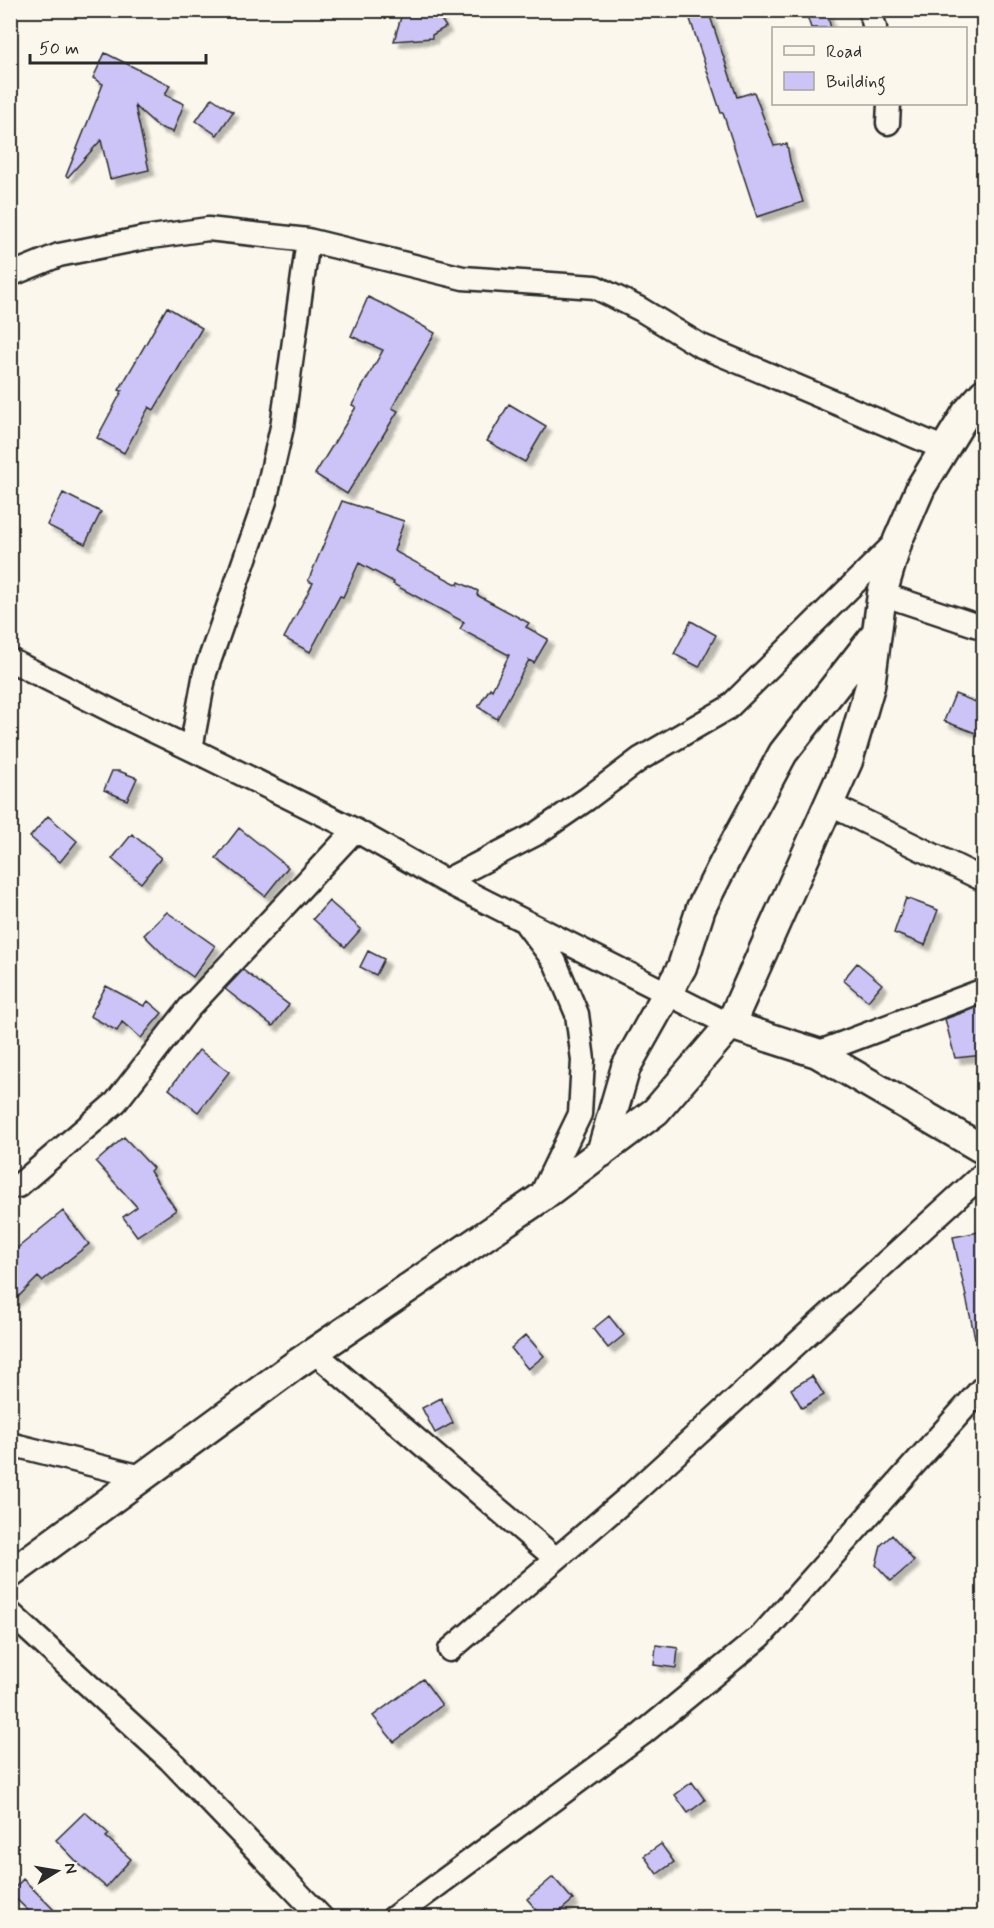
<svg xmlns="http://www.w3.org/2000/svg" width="994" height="1928" font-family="Mynerve,sans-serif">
<defs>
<filter id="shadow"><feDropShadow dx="5.5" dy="5.5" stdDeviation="1.5" flood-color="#0004"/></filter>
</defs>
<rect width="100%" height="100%" fill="#fbf7ec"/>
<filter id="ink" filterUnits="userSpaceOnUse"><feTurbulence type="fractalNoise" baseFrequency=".0167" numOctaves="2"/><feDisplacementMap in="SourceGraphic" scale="12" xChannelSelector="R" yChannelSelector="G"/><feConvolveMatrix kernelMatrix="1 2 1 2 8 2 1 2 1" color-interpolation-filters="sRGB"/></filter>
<g filter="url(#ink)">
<!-- building -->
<path fill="#ccc4f6" stroke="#2b2b2b" stroke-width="1.5" filter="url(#shadow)" d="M403 10H435L446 27 432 35V38L394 41Z
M805 10H826L831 28H811Z
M709 13 737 97 754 92 774 146 787 144 790 161 803 202 757 217 723 113H721L690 19Z
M105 53 170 85 165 95 184 104 173 132 159 127 135 106 149 170 110 179 101 140 68 177 66 176 103 84 93 78Z
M212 98 233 112 217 135 196 121Z
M368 297 391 308 435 333 392 408 398 411 347 494 315 474 356 407 352 405 383 350 351 336Z
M167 307 202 328 154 410 149 407 124 453 97 438 122 391 119 390Z
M509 404 546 426 525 462 487 441Z
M63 493 101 512 85 544 47 525Z
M342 501 404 521 394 551 458 585 459 582 478 591 477 595 529 623 526 627 548 639 534 663 529 660 497 719 478 707 490 688 492 690 509 655 460 629 464 622 393 584 394 582 359 563 343 597 340 596 310 652 284 638 313 583 308 581Z
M691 621 716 635 699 667 674 654Z
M955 694 984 705V719L978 734 944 721Z
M112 771H119L137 778 127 800 104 790Z
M48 816 77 841 60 862 30 837Z
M239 828 288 867 265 896 216 858Z
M132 834 161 858 141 883 112 859Z
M906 898 938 910 925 945 894 933Z
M329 901 361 929 345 947 313 919Z
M167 912 215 946 193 977 168 959 144 935Z
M368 951 384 959 376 975 360 967Z
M857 963 882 984 868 1001 843 980Z
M243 970 289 1005 273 1026 225 989Z
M106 986 144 1006 148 1001 162 1013 141 1038 122 1022 117 1031 90 1016Z
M984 1005V1055L955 1058 945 1019Z
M199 1050 229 1072 198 1112 169 1089Z
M124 1137 153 1168 150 1171 176 1210 137 1236 123 1217 137 1207 96 1162Z
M63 1211 89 1244 42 1281 38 1277 10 1305V1254Z
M984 1231V1337L975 1338 953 1237Z
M609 1316 624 1335 608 1348 593 1329Z
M526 1335 544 1356 528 1369 511 1348Z
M812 1376 824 1395 802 1408 791 1389Z
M441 1398 453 1423 435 1433 422 1408Z
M892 1535 914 1561 891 1581 876 1565 881 1545Z
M656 1645 678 1648 676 1668 654 1665Z
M423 1679 442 1705 394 1742 373 1716Z
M692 1782 705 1800 688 1813 675 1795Z
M85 1812 109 1834 106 1837 131 1859 106 1887 80 1865 56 1840Z
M661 1844 674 1862 657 1874 644 1856Z
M553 1877 573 1900 553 1917H543L527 1899Z
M23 1879 61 1917H35L10 1893Z"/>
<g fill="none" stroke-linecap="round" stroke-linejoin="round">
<defs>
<path id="minor" d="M870 10 875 28
M888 123 889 104
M10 275 59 255 144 238 208 229 308 240 463 278 595 287 640 309 699 345 945 449
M882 594 984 628
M10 660 120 715 191 749 355 830 445 881 730 1025
M191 749 205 673 265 501 282 427 308 240
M829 804 984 880
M445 881 536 834 587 799 640 759 728 708 897 541
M527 925 555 962 577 1014 583 1060 580 1114 539 1199
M817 1053 984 990
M18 1186 116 1102 190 1007 355 830
M314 1352 555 1558
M10 1444 142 1477
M10 1613 170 1760 322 1918
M450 1650 632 1494 984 1173
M393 1918 642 1734 761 1636 984 1386"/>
<path id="tertiary" d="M730 1025 817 1053 984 1150
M601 1153 626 1067 682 967 701 908 725 861 783 753 876 634
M10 1574 295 1365 539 1199 656 1111 730 1025 848 761 870 686 882 594 898 540 921 487 967 412 984 393"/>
</defs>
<!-- minor casing -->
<use href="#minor" stroke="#2b2b2b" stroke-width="27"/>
<!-- tertiary casing -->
<use href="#tertiary" stroke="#2b2b2b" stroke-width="33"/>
<!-- minor -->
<use href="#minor" stroke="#fbf7ec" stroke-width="22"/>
<!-- tertiary -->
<use href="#tertiary" stroke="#fbf7ec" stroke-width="28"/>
</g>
</g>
<!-- margin -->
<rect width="994" height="1928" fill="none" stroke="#fbf7ec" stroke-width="36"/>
<rect x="18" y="18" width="958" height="1892" fill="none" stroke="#2b2b2b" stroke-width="2" filter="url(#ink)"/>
<!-- legend -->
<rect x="772" y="27" width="195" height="78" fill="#fbf7ec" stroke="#a8a59f" stroke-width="1.5"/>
<rect x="784" y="46" width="30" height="9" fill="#fbf7ec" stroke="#a8a59f" stroke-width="1.5"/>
<text x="826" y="57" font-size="18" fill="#2b2b2b">Road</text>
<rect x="784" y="72" width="30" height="18" fill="#ccc4f6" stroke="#a8a59f" stroke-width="1.5"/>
<text x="826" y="87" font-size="18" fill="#2b2b2b">Building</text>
<!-- north arrow -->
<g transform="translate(57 1871) rotate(79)" stroke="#fbf7ec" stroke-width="4.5" paint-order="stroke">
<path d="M0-4.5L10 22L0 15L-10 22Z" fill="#2b2b2b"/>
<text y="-9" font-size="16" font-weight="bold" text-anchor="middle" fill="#2b2b2b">N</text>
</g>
<!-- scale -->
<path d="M30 54v9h176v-9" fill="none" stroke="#2b2b2b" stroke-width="3"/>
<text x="39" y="54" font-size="18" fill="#2b2b2b" stroke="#fbf7ec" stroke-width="4.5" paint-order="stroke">50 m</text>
</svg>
